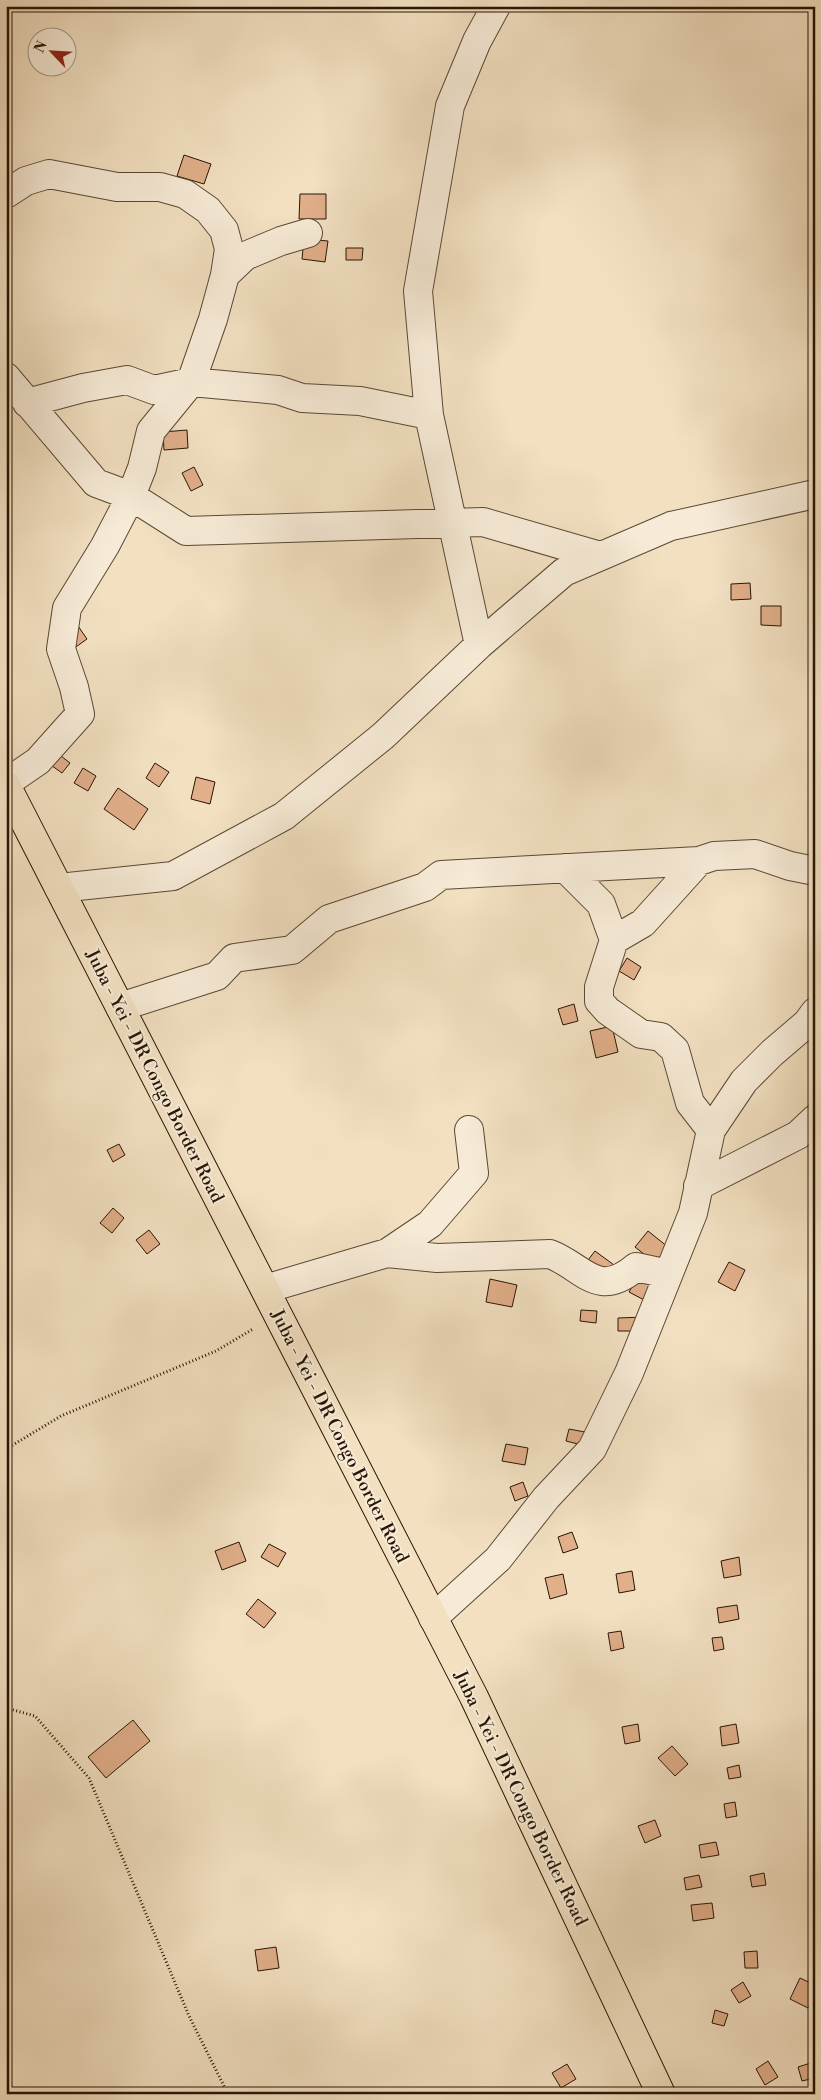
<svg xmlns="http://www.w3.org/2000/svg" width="821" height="2100" font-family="'Libre Bodoni',serif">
<rect width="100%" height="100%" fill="#f2e0c1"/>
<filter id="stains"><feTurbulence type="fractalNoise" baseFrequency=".004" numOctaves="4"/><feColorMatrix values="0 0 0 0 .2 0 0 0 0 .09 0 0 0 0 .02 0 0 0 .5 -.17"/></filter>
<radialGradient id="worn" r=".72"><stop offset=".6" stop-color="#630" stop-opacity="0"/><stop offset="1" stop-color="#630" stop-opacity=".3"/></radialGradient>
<!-- building -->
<path fill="#e1af8a" stroke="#281505" d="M184 155 211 164 204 184 177 176Z
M300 194H326V219H299Z
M304 239 328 241 325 262 302 259Z
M346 248H363L362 260H346Z
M187 430 188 448 164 450 163 432Z
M194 467 203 485 191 491 182 473Z
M750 583 751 599 731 600V584Z
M761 606H781V626L761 625Z
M78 626 87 639 73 649Z
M56 752 70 763 62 773 48 763Z
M155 763 169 772 159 787 146 778Z
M83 768 96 776 88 791 74 783Z
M196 777 215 782 210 804 191 799Z
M118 788 148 809 134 830 104 809Z
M627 958 641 967 634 980 619 971Z
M574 1004 578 1021 563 1025 558 1009Z
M612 1026 618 1052 596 1058 590 1031Z
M119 1144 125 1155 113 1162 107 1150Z
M113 1208 124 1218 112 1233 100 1223Z
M149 1230 160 1244 147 1254 136 1240Z
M648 1231 668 1247 655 1263 635 1247Z
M595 1251 614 1265 604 1278 585 1264Z
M729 1262 745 1270 735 1291 718 1282Z
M639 1274 657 1284 646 1301 629 1292Z
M490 1279 517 1285 512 1307 486 1302Z
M581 1310 597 1311 596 1323 580 1321Z
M644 1317 645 1331H618V1318Z
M569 1429 585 1432 582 1445 566 1441Z
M506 1444 528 1448 525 1465 502 1461Z
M523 1482 528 1496 515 1501 510 1487Z
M572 1532 578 1548 563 1553 558 1537Z
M239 1542 246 1561 222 1570 215 1551Z
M269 1544 286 1553 278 1567 261 1557Z
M739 1557 741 1575 724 1578 721 1561Z
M632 1571 635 1590 619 1593 616 1574Z
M563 1574 567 1594 550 1599 545 1578Z
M258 1599 276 1613 264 1628 246 1614Z
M737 1605 739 1619 719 1623 717 1608Z
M621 1631 624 1648 611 1651 608 1633Z
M722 1637 724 1649 714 1651 712 1638Z
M133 1720 150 1741 106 1778 88 1757Z
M638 1724 640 1741 625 1744 622 1727Z
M736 1724 739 1743 722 1746 720 1727Z
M672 1746 688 1764 675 1776 658 1758Z
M739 1765 741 1777 729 1779 727 1768Z
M735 1802 737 1816 726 1818 724 1804Z
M655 1820 661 1836 645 1843 638 1826Z
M716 1842 719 1855 701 1858 699 1845Z
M764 1873 766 1885 752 1887 750 1876Z
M699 1875 702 1887 686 1890 684 1878Z
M712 1903 714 1918 693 1921 691 1905Z
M276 1947 279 1968 258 1971 255 1950Z
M757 1951 758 1968H745L744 1952Z
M800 1978 815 1985V1995L808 2008 790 1999Z
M743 1982 751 1996 739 2003 731 1990Z
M715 2010 728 2014 724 2026 712 2023Z
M768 2061 778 2077 765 2085 756 2069Z
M814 2062 815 2078 802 2081 798 2067Z
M567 2064 576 2079 561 2088 552 2073Z"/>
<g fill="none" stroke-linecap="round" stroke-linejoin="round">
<defs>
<path id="minor" d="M6 194 26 181 49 174 117 187H160L185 194 208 210 224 230 229 249 225 275
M6 377 96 483 131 496 186 531 483 522 600 556
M27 403 83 388 127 380 154 390 191 382 278 390 302 398 360 401 429 415
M479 645 429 415 418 291 450 106 477 41 496 6
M6 783 38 761 80 714 74 687 61 649 67 608 105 546 131 496 142 468 151 431 191 382 213 319 225 275 245 256 281 241 308 233
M565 868 601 904 614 940 599 987V1001L608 1011 641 1034 661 1037 675 1050 690 1103 711 1130
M59 888 173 876 284 816 383 736 479 645 564 572 671 526 815 494
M614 940 643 923 699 861
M120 1007 217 976 234 958 292 950 329 919 425 887 441 875 699 861 714 856 755 854 790 866 815 871
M698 1186 798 1135 815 1119
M387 1253 430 1224 474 1173 469 1130
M265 1289 387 1253 437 1258 550 1254C584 1267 597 1300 636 1267L668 1274
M433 1618 498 1559 546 1498 592 1449 629 1373 693 1213 711 1130 744 1081 772 1053 807 1023 815 1012"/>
<path id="primary" d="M6 785 474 1697 661 2094"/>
</defs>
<!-- minor casing -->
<use href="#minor" stroke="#5a4834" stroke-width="30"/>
<!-- primary casing -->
<use href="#primary" stroke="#281505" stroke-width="30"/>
<!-- path -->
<path stroke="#281505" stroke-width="3" stroke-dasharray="1 2.5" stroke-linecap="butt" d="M6 1449 61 1416 216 1351 253 1329
M6 1708 35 1716 89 1778 189 2016 228 2094"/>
<!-- minor -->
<use href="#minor" stroke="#f7ebd7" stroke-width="28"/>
<!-- primary -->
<use href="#primary" stroke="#f2e0c1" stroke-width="28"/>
</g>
<g text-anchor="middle" stroke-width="4" stroke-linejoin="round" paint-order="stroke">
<!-- street labels -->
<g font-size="18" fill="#281505" stroke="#f7ebd7">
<text transform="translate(155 1076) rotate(63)" y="6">Juba - Yei - DR Congo Border Road</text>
<text transform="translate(340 1436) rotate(63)" y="6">Juba - Yei - DR Congo Border Road</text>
<text transform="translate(521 1798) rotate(64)" y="6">Juba - Yei - DR Congo Border Road</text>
</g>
</g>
<!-- margin -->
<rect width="821" height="2100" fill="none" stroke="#f2e0c1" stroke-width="25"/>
<rect x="8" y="8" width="806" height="2085" fill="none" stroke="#281505" stroke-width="2.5"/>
<rect x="12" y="12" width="796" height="2075" fill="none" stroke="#281505"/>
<!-- north arrow -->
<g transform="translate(52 52) rotate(295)"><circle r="24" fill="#f7ebd7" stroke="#a49583"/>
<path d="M0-4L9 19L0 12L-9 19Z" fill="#8f2418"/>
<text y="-8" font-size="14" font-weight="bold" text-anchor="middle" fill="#281505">N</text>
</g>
<rect width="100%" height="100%" filter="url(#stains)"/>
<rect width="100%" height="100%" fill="url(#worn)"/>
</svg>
